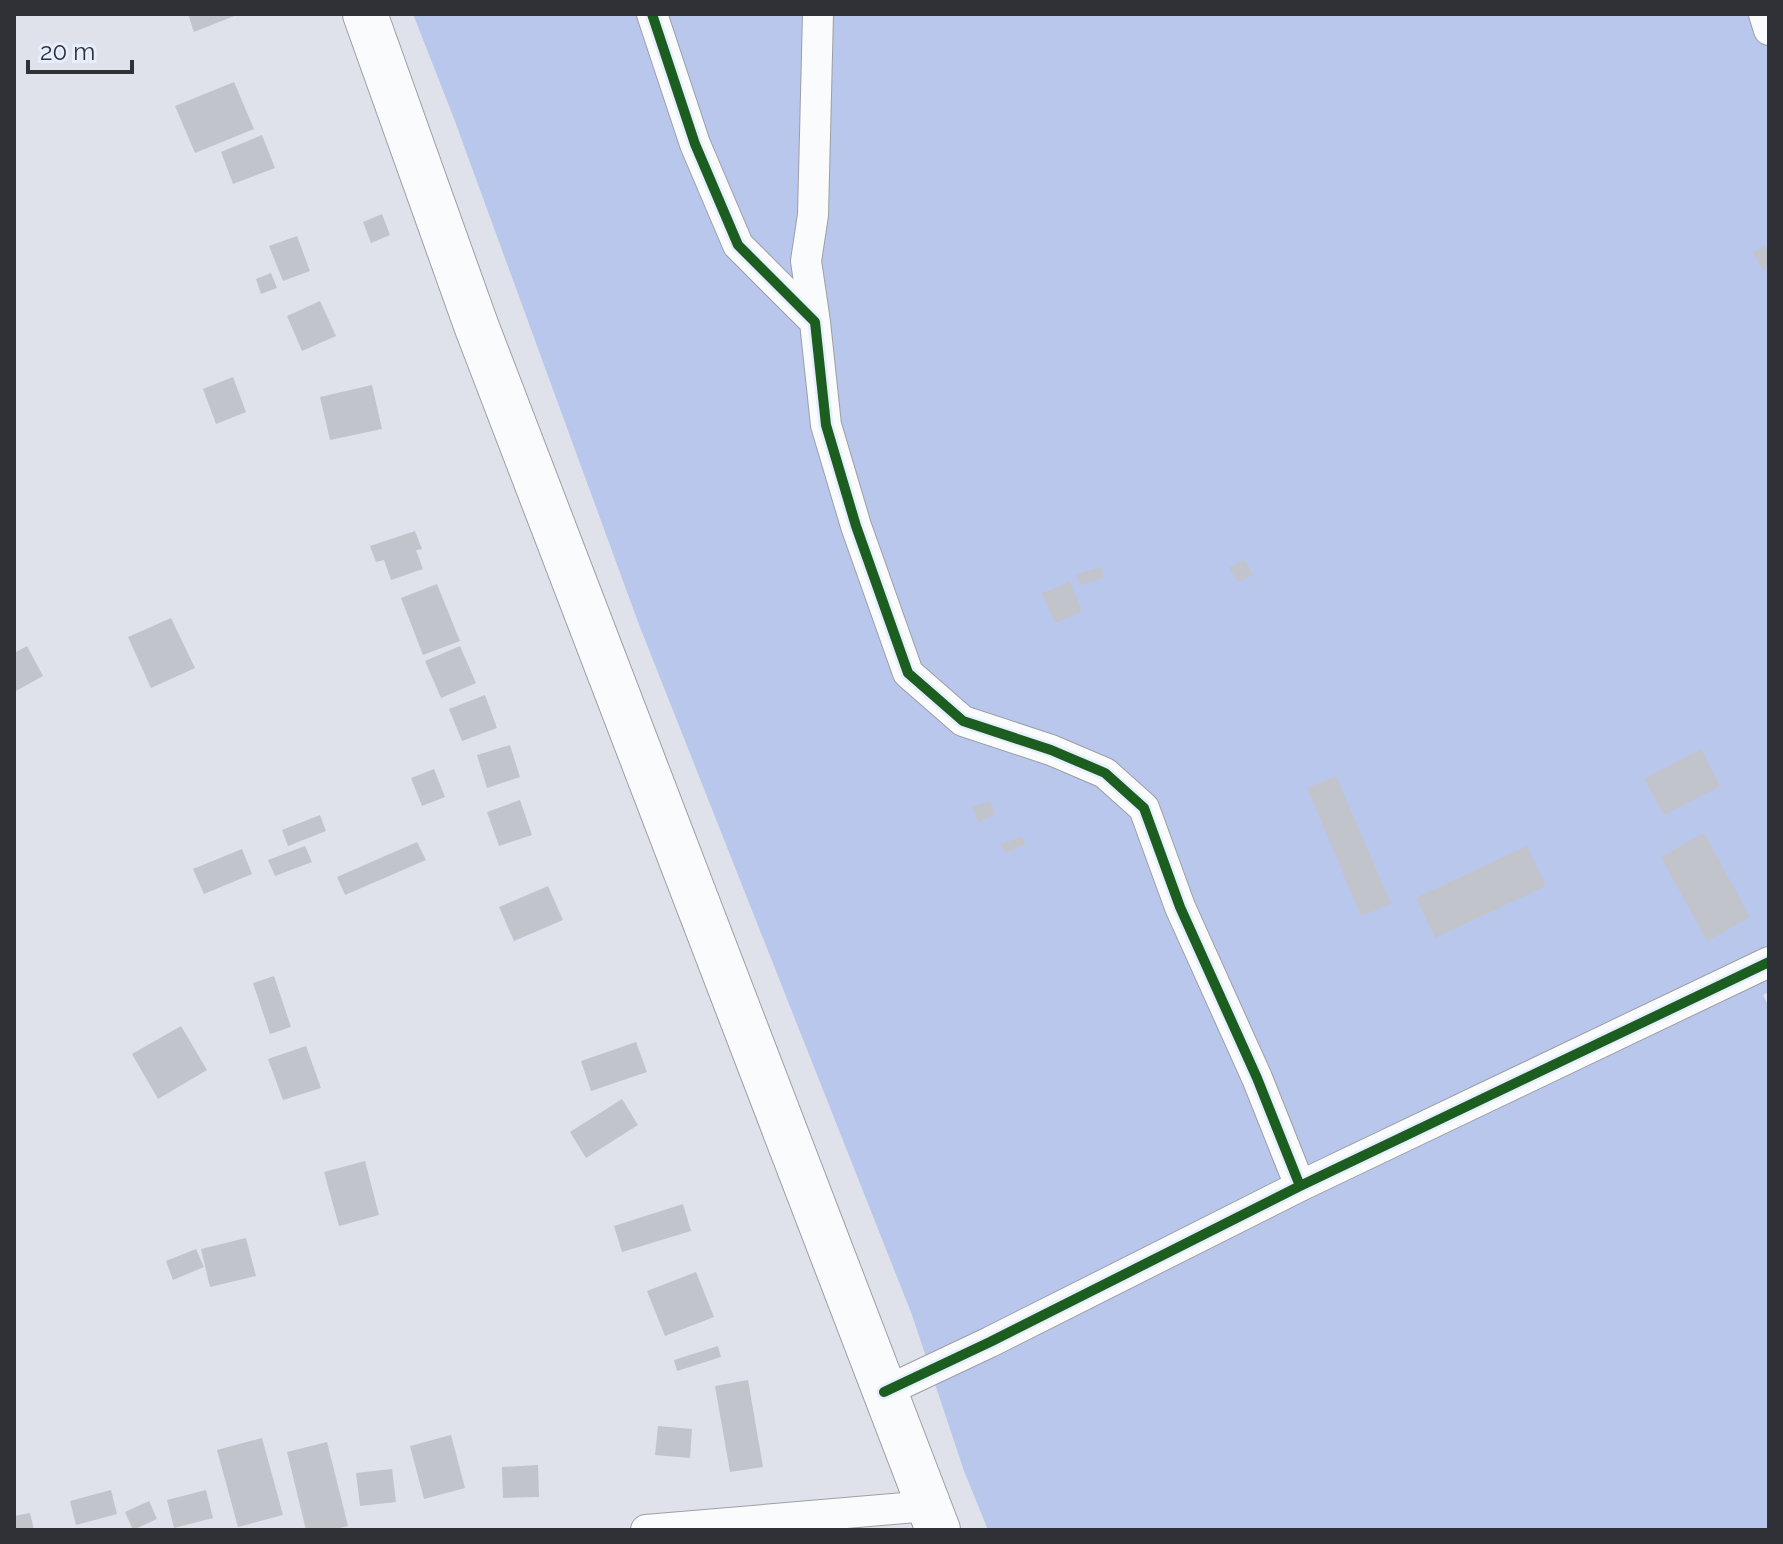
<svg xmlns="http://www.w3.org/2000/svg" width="1783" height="1544" font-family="Raleway,sans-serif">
<rect width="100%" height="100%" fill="#dfe2ea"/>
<!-- forest -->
<path fill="#b9c7ec" d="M413 14H1769V992L1763 995 1769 1007V1530H988L964 1471 912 1315 638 622 453 116Z"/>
<!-- building -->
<path fill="#c2c4cb" d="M188 14H234V16L194 32Z
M234 82 254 129 195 153 175 106Z
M262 135 275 168 233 184 221 152Z
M382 214 390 235 371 243 363 222Z
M297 236 310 271 283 281 269 246Z
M1765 246 1769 252V266L1763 270 1753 253Z
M271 273 277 288 261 294 256 279Z
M320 301 336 336 302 351 287 316Z
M233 377 246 412 216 424 203 389Z
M372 385 382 429 330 440 320 397Z
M415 531 422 549 416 550 423 569 391 580 384 560 376 562 370 546Z
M1244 560 1253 575 1238 582 1229 567Z
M1101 567 1104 578 1080 585 1076 574Z
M1070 582 1082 612 1055 623 1042 593Z
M437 584 460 641 423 655 401 598Z
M171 618 195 668 151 688 128 637Z
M27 646 43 676 14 692V653Z
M460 646 476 683 441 698 425 661Z
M485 695 497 728 462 741 449 709Z
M510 745 520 777 487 788 477 755Z
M1701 749 1720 786 1664 815 1644 779Z
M434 769 445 797 422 806 411 778Z
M1336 776 1391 904 1361 916 1307 788Z
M520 800 532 835 499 846 487 812Z
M990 801 995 815 978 822 972 807Z
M320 815 326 831 288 846 282 830Z
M1704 833 1750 917 1707 941 1661 857Z
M1022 836 1026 844 1006 853 1000 845Z
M417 842 426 860 345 895 337 877Z
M305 846 312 862 275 876 268 860Z
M1527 846 1546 886 1435 938 1416 898Z
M242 849 252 874 204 894 193 869Z
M548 886 563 920 514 941 499 907Z
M274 976 291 1027 270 1034 253 983Z
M181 1026 207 1070 158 1099 132 1054Z
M636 1042 647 1072 591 1091 581 1061Z
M306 1046 321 1088 283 1100 268 1059Z
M622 1099 638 1125 586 1158 570 1132Z
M365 1161 379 1215 339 1226 324 1172Z
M683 1204 691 1231 622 1252 614 1226Z
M246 1238 256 1276 210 1287 201 1249Z
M196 1249 204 1267 173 1280 166 1261Z
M696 1272 714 1317 665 1336 647 1291Z
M718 1346 721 1357 677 1371 674 1360Z
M748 1380 763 1467 730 1472 715 1386Z
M658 1426 692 1429 690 1458 655 1455Z
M451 1435 465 1488 424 1499 410 1446Z
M262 1438 283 1515 238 1527 217 1450Z
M327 1442 348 1526 331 1530H306L287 1452Z
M538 1465 539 1497 503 1498 502 1467Z
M392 1469 396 1502 360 1506 356 1473Z
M111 1490 117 1514 76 1525 70 1501Z
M206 1490 213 1518 174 1528 167 1500Z
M149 1501 157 1519 133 1530 125 1512Z
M30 1513 34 1530H14V1516Z"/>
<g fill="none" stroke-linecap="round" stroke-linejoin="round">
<defs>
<path id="minor" d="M652 14 695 144 738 245 815 322 826 425 856 526 908 673 963 721 1051 750 1105 773 1144 808 1180 907 1257 1078 1300 1186
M1764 14 1769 30
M815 322 806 261 813 215 818 14
M884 1392 990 1342 1300 1186 1769 962
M646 1530 928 1506"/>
<path id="primary" d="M365 14 476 325 938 1530"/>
</defs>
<!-- minor casing -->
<use href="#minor" stroke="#9c9fa5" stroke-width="32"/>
<!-- primary casing -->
<use href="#primary" stroke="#9c9fa5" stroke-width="46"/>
<!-- minor -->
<use href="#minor" stroke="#fafbfc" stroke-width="30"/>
<!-- primary -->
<use href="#primary" stroke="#fafbfc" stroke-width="44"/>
<defs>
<path id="cycleway" d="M652 14 695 144 738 245 815 322 826 425 856 526 908 673 963 721 1051 750 1105 773 1144 808 1180 907 1257 1078 1300 1186
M884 1392 990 1342 1300 1186 1769 962"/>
</defs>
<!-- cycleway casing -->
<use href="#cycleway" stroke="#e7eefd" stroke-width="15"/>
<!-- cycleway -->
<use href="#cycleway" stroke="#1b5e20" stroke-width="10"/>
</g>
<!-- border -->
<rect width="1783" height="1544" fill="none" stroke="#2f3137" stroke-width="32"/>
<!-- scale -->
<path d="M28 60v12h104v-12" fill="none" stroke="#2f3137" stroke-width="4"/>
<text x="40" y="60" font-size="24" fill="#2f3137" stroke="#e7eefd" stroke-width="6" paint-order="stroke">20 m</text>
</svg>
